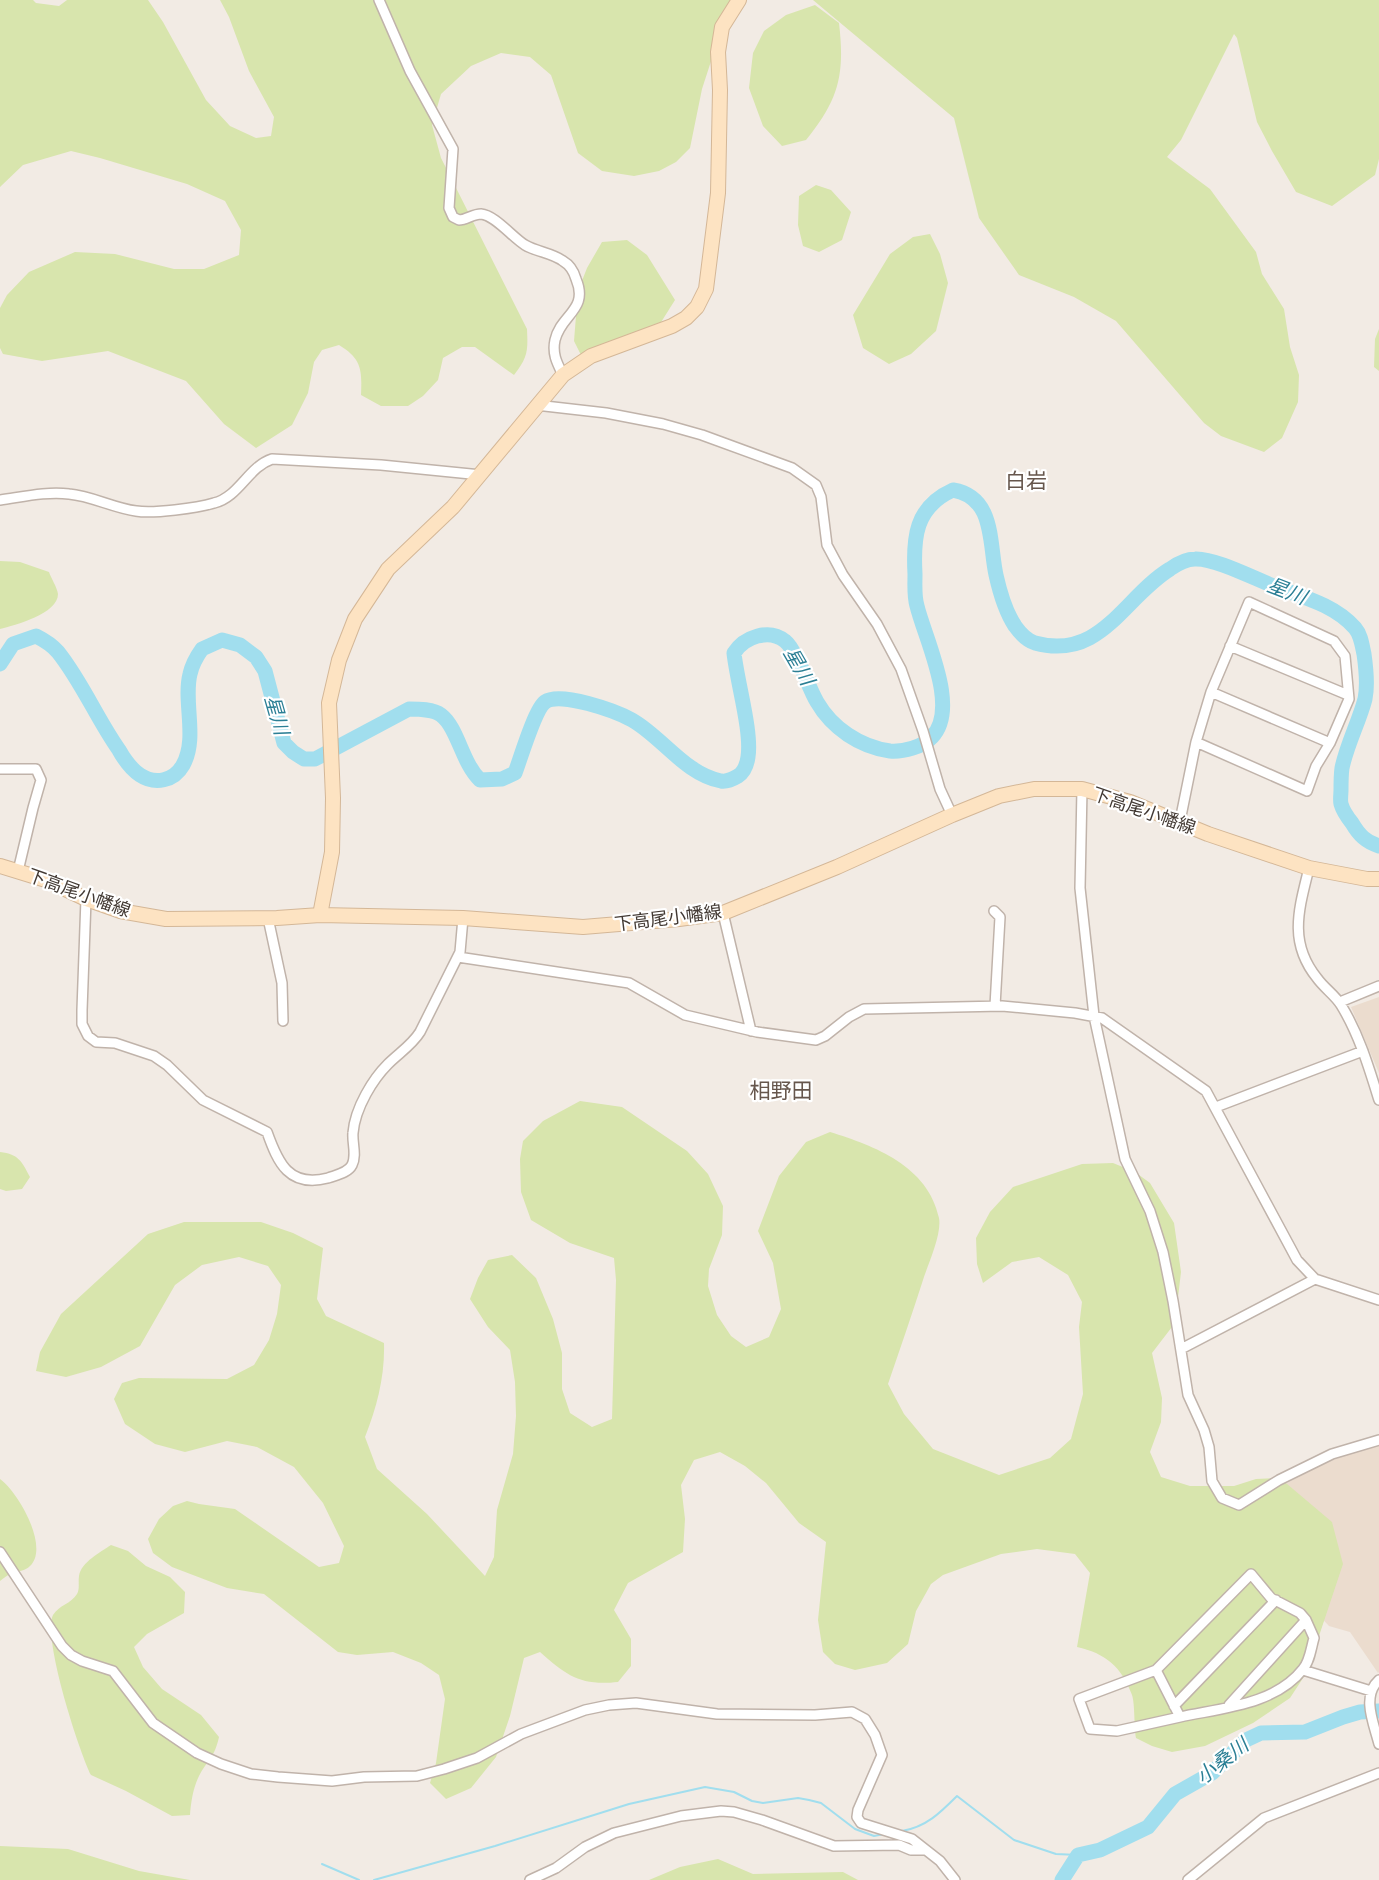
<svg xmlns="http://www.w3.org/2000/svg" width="1379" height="1880" font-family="Roboto,'Noto Sans JP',sans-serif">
<rect width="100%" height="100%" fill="#f2ebe4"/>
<!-- education -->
<path fill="#ebdcce" d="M1379 997V1073L1351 1007Z
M1379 1443V1672L1378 1673 1350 1632 1329 1626 1311 1607 1266 1495 1317 1466Z"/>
<!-- green -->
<path fill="#d8e5ad" d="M0 0H33L36 3 59 6 67 0H148L163 22 206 100 230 126 256 138 271 136 274 117 249 71 229 17 220 0H734L726 15 702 89 690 148 676 162 659 171 634 176 602 171 578 153 551 75 530 57 501 53 471 66 441 94 432 125 441 158 527 329C528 351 528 357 514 375L475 347H462L443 358 438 380 423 396 408 406H381L361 395C362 370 362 359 339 345L322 350 314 362 308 393 292 425 256 448 224 424 186 381 108 351 42 361 3 354 0 348V308L7 295 29 272 75 252 115 254 174 269H204L239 255 241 230 225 201 187 184 100 158 71 151 23 165 0 187Z
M813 0H1379V159L1375 175 1332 206 1296 192 1272 151 1257 122 1237 38 1234 34 1181 140 1167 157 1210 189 1256 252 1262 274 1284 309 1290 347 1299 375 1298 402 1282 438 1264 452 1221 436 1204 423 1116 321 1074 297 1019 275 979 218 954 118Z
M815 5 839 23C845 75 839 99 806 140L782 146 763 126 749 88 753 53 764 31 786 15Z
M816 185 831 190 851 212 842 240 819 252 803 246 798 225 799 196Z
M930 234 940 254 948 283 936 331 911 354 889 364 863 348 853 315 890 254 913 237Z
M627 240 647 255 675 300 658 327 581 355 574 341 578 291 587 268 602 242Z
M1379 329V371L1374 367 1375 339Z
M0 561 20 562 49 572C51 578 57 587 58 594 58 614 15 625 0 629Z
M580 1101 622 1107 687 1151 708 1174 723 1206 722 1235 709 1269 708 1286 717 1315 731 1336 746 1347 769 1337 781 1309 773 1263 758 1231 779 1176 806 1142 830 1132C875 1146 928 1166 939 1218 942 1234 928 1264 923 1280 912 1314 900 1349 888 1384L904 1414 933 1449 999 1475 1050 1458 1071 1439 1083 1394 1079 1327 1082 1302 1068 1275 1039 1257 1012 1262 983 1283 977 1264 976 1238 990 1212 1013 1187 1082 1164 1113 1163 1135 1172 1150 1183 1174 1223 1181 1272 1175 1323 1152 1353 1162 1398 1161 1422 1150 1452 1161 1477 1190 1486H1234L1256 1479 1280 1478 1332 1522 1343 1564 1307 1672 1290 1698 1253 1723 1205 1746 1172 1752 1152 1746 1136 1738C1134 1727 1135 1704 1132 1695 1122 1667 1105 1653 1077 1647L1090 1573 1075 1554 1037 1549 1001 1554 943 1575 931 1584 916 1611 908 1644 887 1663 855 1670 835 1664 823 1652 818 1620 826 1542 799 1523 766 1483 745 1466 720 1452 694 1460 681 1485 685 1519 683 1552 628 1583 614 1610 631 1639V1666L618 1682C581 1686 567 1676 540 1652L524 1658 510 1716 496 1757 471 1788 446 1799 430 1783 436 1763 445 1699 439 1675 421 1663 393 1652 357 1655 338 1652 264 1594 227 1588 172 1567 153 1553 148 1539 159 1519 173 1506 187 1501 199 1504 235 1509 319 1567 339 1563 344 1546 323 1503 294 1467 257 1447 227 1441 185 1452 155 1444 125 1424 114 1399 122 1383 139 1378 227 1379 254 1365 269 1340 277 1314 281 1285 268 1266 239 1257 202 1265 175 1285 140 1346 101 1367 66 1377 36 1371 40 1352 61 1314 148 1234 184 1222H261L293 1233 323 1248 317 1299 326 1316 384 1343C385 1376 377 1407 365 1437L377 1469 427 1514 485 1576 494 1557 497 1510 513 1454 516 1416 515 1382 510 1350 488 1327 470 1299 478 1278 488 1260 512 1255 536 1278 553 1319 562 1353V1389L570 1413 592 1427 612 1419 616 1280 614 1258 570 1243 531 1220 521 1192 520 1159 523 1141 543 1121Z
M0 1152C19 1154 22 1162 30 1177L22 1189 6 1191 0 1189Z
M0 1479C18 1492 50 1547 30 1566 25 1571 18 1571 12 1573 7 1575 4 1578 0 1581Z
M111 1545 128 1551 146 1566 170 1577 185 1592 184 1613 147 1634 134 1647 143 1667 162 1689 201 1715 219 1737C214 1759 208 1759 199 1776 193 1788 191 1802 190 1815L172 1816 126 1791 91 1775C79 1751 42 1637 53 1615 59 1605 71 1604 77 1594 80 1588 78 1583 79 1576 81 1562 101 1552 111 1545Z
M0 1846 68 1849 139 1871 190 1880H0Z
M718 1859 753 1874 843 1872 858 1880H649L680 1867Z"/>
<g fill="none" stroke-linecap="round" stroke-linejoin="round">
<!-- stream -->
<path stroke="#a1deee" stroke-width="2" d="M902 1831C926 1827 940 1813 957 1796L1014 1840 1056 1854 1078 1855
M322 1864 359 1880
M374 1880 495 1846 629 1804 705 1787 734 1792 752 1801 763 1803 798 1798 809 1800 821 1803 855 1829 874 1836 884 1834"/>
<!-- river -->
<path stroke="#a1deee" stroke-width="15" d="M0 664 13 644 36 636C44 640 52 645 58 652 82 682 97 719 119 750 124 759 131 769 140 775 155 785 174 781 183 765 198 738 183 702 190 674 192 665 197 656 202 649L222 640 240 645 256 657 265 671 284 743 293 752 304 759H315L409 709C419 709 433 709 441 715 458 728 462 763 480 780L502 779 515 773C520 760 535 709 545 702 560 691 616 711 632 720 662 737 685 774 721 781 727 782 733 779 738 776 744 772 747 764 748 757 752 731 737 682 734 653 744 637 769 628 785 641 793 647 797 661 802 669 807 680 811 692 817 702 832 728 860 747 890 751 903 752 923 747 932 737 960 708 925 639 917 606 914 596 915 585 915 574 913 538 915 507 953 490 995 497 989 543 996 575 1000 593 1005 611 1015 626 1020 633 1026 640 1035 643 1101 661 1123 598 1170 569 1177 564 1186 559 1195 559 1215 558 1255 579 1276 587 1303 597 1335 605 1355 628 1361 635 1362 645 1364 654 1366 668 1368 685 1365 699 1359 722 1347 744 1342 768 1341 775 1341 783 1341 790 1341 794 1340 800 1341 804 1343 811 1348 818 1352 823 1359 835 1366 842 1379 846
M1062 1880 1078 1855 1100 1850 1148 1827 1175 1794 1212 1773 1246 1740 1261 1733 1305 1732 1343 1717 1360 1712 1379 1711"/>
<defs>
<path id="street" d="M379 0 410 71 453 149 449 208 453 217 459 220C466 220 473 214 481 214 495 215 513 238 525 245 537 252 552 253 563 261 570 265 574 272 576 279 589 310 561 314 555 340 552 354 557 363 563 375
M536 405 606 413 663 424 702 435 792 468 816 485 821 497 827 545 843 575 877 624 901 669 923 731 940 789 952 815
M0 500C22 497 47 491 69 494 92 496 113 508 136 511 153 514 197 508 214 503 239 497 248 467 272 459L381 465 481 475
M1249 602 1334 641 1345 656 1349 699 1330 743 1316 766 1307 791 1196 742 1211 692Z
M1230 646 1348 695
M1211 692 1330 743
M0 769H36L41 780 33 808 18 871
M1082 789 1080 888 1094 1016 1125 1159 1150 1211 1163 1252 1173 1301 1188 1395 1204 1430 1209 1447 1212 1481 1222 1498 1239 1505 1279 1480 1332 1454 1379 1440
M1180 821 1196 742
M1309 868C1299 909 1288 942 1317 978 1324 988 1335 995 1341 1005 1359 1034 1369 1068 1379 1100
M86 899 82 1010V1024L88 1036 96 1042 115 1043 154 1056 167 1065 203 1100 267 1132C278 1163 289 1188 328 1178 336 1175 348 1173 352 1165 357 1155 352 1143 353 1133 354 1120 360 1105 366 1094 372 1083 379 1073 388 1064 399 1053 412 1045 420 1032L460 952 463 918
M994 911 1000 917 995 1006
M723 913 751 1031
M268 918 282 983 283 1021
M458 957 629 983 685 1015 757 1032 816 1040 825 1036 849 1017 864 1009 1002 1006 1075 1013 1102 1018 1206 1091 1297 1260 1315 1279 1379 1300
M1340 1002 1379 986
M1216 1107 1363 1051
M1181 1349 1315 1279
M0 1552 62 1646 71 1655 82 1661 113 1671 153 1723 197 1753 221 1764 251 1774 278 1777 332 1781 364 1777 417 1776 444 1769 477 1758 521 1734 585 1710 609 1705 636 1703 717 1714 815 1715 852 1712 865 1719 875 1735 882 1755 858 1810 857 1817 861 1823 912 1839 940 1861 955 1880
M1251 1574 1271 1598 1300 1613 1306 1620 1314 1638C1311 1648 1310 1661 1303 1669 1275 1705 1221 1708 1180 1717L1156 1670Z
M1156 1670 1079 1699 1090 1729 1117 1731 1180 1717
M1303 1670 1371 1691
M1379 1680C1361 1696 1374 1724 1379 1744
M1229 1705 1306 1620
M1174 1706 1276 1600
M530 1880 556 1868 585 1847 614 1833 681 1816 721 1811 734 1812 762 1820 834 1846 899 1845 911 1850H925
M1188 1880 1264 1818 1379 1773"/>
<path id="secondary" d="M0 866 46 880 86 899 120 911 166 919 277 918 320 915 463 918 583 927 679 919 723 913 837 867 952 815 999 796 1034 789H1082L1130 802 1208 834 1309 868 1367 879H1379
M320 915 332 852 333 798 329 703 339 660 355 619 388 569 453 507 563 375 591 356 672 326 686 318 697 307 706 289 718 193 720 90 718 52 722 27 739 0"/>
</defs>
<!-- street casing -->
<use href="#street" stroke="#c0b3aa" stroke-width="12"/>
<!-- secondary casing -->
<use href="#secondary" stroke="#d4b797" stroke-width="16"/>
<!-- street -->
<use href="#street" stroke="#fff" stroke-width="9"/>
<!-- secondary -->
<use href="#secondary" stroke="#fde3c2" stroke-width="14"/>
</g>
<g text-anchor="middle" stroke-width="4.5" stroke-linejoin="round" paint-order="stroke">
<!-- street labels -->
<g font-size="18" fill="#433a34" stroke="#fff">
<text transform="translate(1144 811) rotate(19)" y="6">下高尾小幡線</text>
<text transform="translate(79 893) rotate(20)" y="6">下高尾小幡線</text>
<text transform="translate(668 918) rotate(-7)" y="6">下高尾小幡線</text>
</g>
<!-- water labels -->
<g font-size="20" font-style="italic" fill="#2b7f95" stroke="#fff">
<text transform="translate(1287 591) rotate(21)" y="7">星川</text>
<text transform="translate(799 666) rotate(60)" y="7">星川</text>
<text transform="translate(277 715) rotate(74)" y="7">星川</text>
<text transform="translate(1222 1761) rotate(-38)" y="7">小桑川</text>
</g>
<!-- quarter labels -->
<g font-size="21" fill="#66564c" stroke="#fff">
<text x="1026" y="488">白岩</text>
<text x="781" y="1098">相野田</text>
</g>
</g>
</svg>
